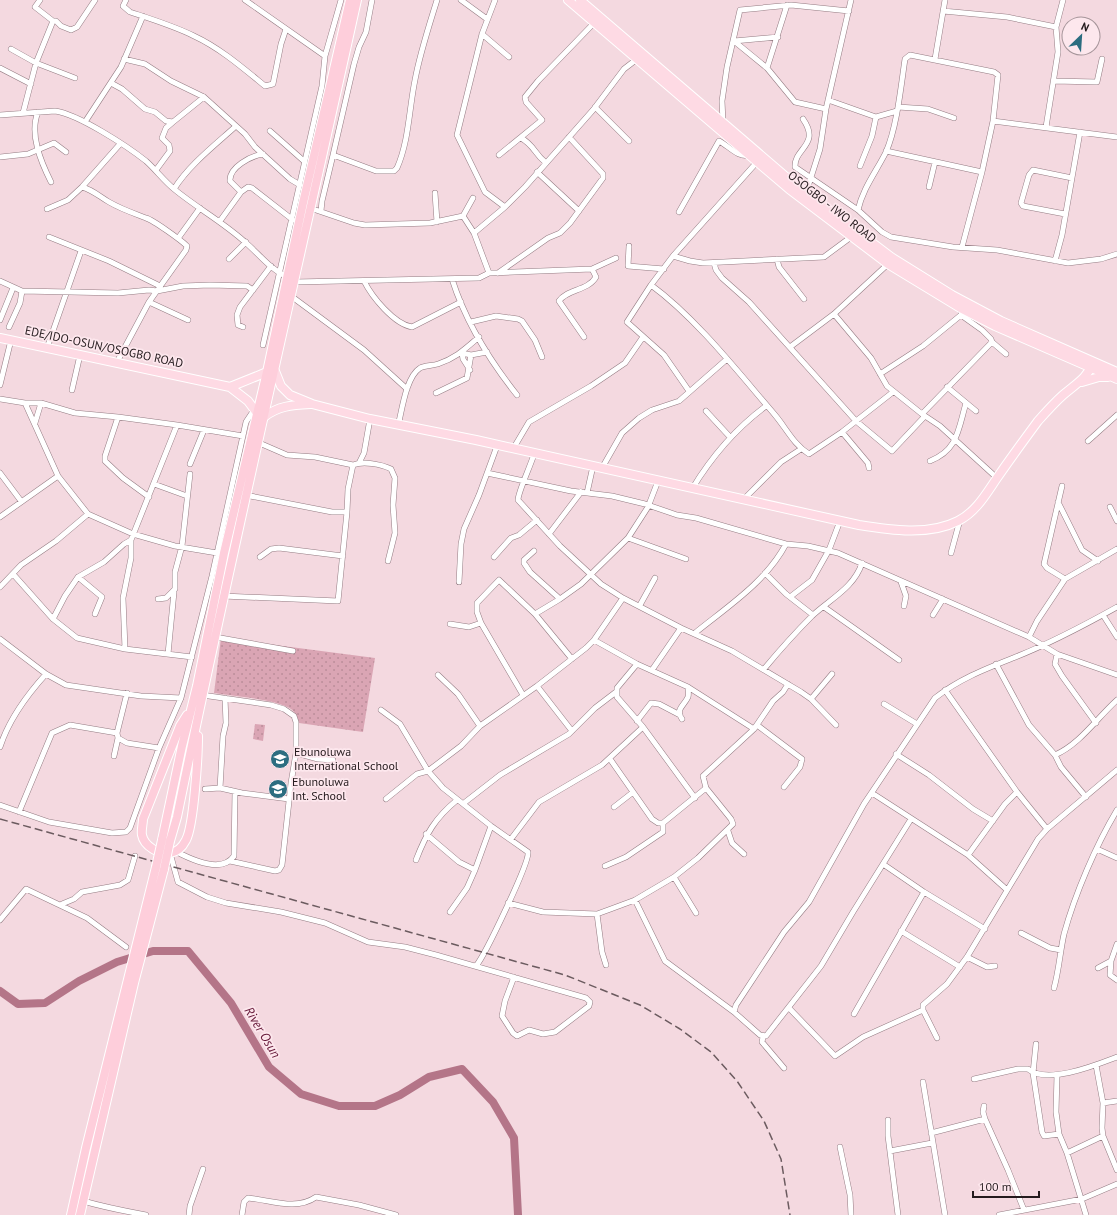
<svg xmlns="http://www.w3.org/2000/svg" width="1117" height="1215" font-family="'PT Sans',sans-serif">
<defs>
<pattern id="grass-dots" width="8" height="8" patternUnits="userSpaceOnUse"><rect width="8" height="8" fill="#daa5b4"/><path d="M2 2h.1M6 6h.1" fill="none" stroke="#bb8d9a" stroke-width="1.8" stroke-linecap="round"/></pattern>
</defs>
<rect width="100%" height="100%" fill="#f4d9e0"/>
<!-- grass -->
<path fill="url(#grass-dots)" d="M221 638 375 658 363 732 299 723C297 717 296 713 291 709 277 699 232 696 214 693Z
M255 724 265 725 263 741 253 739Z"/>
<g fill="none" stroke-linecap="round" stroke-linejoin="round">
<!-- river -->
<path stroke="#b47588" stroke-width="8" d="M0 991 18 1004 45 1003 79 981 117 962 153 951H188L231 1003 269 1067 301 1094 339 1106H375L400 1095 429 1077 462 1069 493 1102 514 1138 518 1215"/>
<defs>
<path id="minor" d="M40 0 35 7 53 21H56L61 26 71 30 77 27 95 0
M126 0 123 6 130 12C151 19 174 26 194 36 220 48 243 68 265 86L273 84 281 44 286 29
M245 0 325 56
M461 0 487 19
M495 0 482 34 457 135 485 192 505 207
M943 11 1007 17 1056 27
M482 34 509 57
M734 41 767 68 795 102 826 109
M734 41 778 37
M11 49 36 63 75 78
M124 59 145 64 171 81 204 97 245 134 255 147 290 179 300 185
M935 59 945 0
M0 68 31 84
M767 68 787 5
M1054 81 1097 82 1102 59
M111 83 122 89 145 109 155 112 166 121 173 122 166 128 162 138 169 145 170 151 156 170
M828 100 876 117 897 111
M595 107 629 141
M898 107 928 109 954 118
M38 112C29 134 41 162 51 182
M23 113 36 63 53 21
M0 115 55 111C78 114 127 146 146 161 156 170 164 181 174 189 197 208 223 222 245 242 259 254 270 269 287 277
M803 119C821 145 794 148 795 167L858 210 882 232 891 237 953 247 997 250 1068 263 1101 259 1117 254
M993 121 1117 137
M85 122 121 67 143 16
M173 122 204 97
M723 122 722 101 727 67 740 10 791 5 849 11
M1046 127 1058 52 1056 27 1063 0
M270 131 305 162
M521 138C534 145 534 153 545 162
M886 151 982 172
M333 155 354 64 359 47 366 32 372 0
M499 155 542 120 526 102 525 97 538 81 594 23
M0 157 28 154 54 143 66 152
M860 166 872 136 876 117
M537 172 579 211
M82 187C93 190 100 197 109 202 121 209 133 213 146 218 153 220 181 240 187 246L186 250 149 302 117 362
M929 187 935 162
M174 189C189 165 215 145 236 126
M241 192 230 181C229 167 251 156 263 154
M435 193 437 222
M806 193 820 149 826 109 851 0
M310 208 354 223 365 225 430 223 463 216
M47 209 68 200 82 187 120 144
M858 210C863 188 876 172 886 152 897 127 901 86 905 59L910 55 994 72 998 75 993 121 982 172 962 247
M321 211 322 201 333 155 376 171H394L397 168C409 141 409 109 415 80 420 53 429 26 437 0
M679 212 719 141C729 146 738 158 749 155
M1065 214 1023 206 1021 203 1029 175 1033 170 1072 178
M463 216 474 233 489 273
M463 216 473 198
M220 221 241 192 248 187 252 188 293 220
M474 233 505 207 525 187 593 110 624 69 637 59
M49 237 109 261 160 286
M179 237 200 208
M629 246 628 266 664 269
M673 256 690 261 703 263 824 257 851 237
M229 259 246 242
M777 259 779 267 804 299
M1055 261 1062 235 1080 132
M714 263 716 270 722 278 749 302 856 421 892 451 925 416
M498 273 548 238 560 233 570 223 603 178V174L569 137
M452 279C465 320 490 361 517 395
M0 281 22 291 118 293 149 290 157 291 183 286 210 285 247 286 253 290
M364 281C372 297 394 324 412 327L461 302
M295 282 479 278 489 273 592 269 616 258
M651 285C696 318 738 372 775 415 786 428 794 445 809 454L842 432 893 392
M291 296 364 350 407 389
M149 302 188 320
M834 314 871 358 887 386 922 414 940 426 997 478
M961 315 982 330 991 339 992 342 1006 354
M0 320 13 288
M471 322 496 316 518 319 522 321 535 340 542 357
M9 327 20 303 22 291
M243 327 238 325 237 315 240 307 271 266
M584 337 559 301C567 289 588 291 596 277L592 269
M263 345 322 86 325 56 341 0
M790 347 834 314 888 264
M47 348 81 251
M470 370 463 359 462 353 471 355 487 352
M880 374 923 346 961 315 962 309
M0 385 11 340
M947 387 976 411
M72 390 80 355
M689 391 664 355 627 322 651 285 673 256 757 162
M436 393 467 378 471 355
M0 399 25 403H41L75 413 118 417 177 425 243 436
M25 403 58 476 88 514 133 534 175 546 217 553
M706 411 730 437
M922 414 992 342
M118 417 105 456V461L123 478 149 497
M35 423 41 403
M398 426C402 410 406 377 420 368 425 365 432 366 438 364 456 358 465 349 479 337
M842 432 868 463 869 468
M1088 441 1117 415
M257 442 287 455 315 457 353 465C363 461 381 464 391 469L395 478 393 505 395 533 388 561
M513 449 529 422 591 386 625 363 643 337
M534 454C531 465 518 492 518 500L560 546 601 584 623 598 681 628 732 651 801 692 811 699 836 725
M930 461C958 450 958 430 966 403
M359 463 364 453 370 419
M190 464 204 430
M602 468 622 433 639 418 652 410 679 401 727 359
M0 473 21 501
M487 473 571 491 612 496 645 504 677 515 696 518 786 544 808 546 838 553 1029 637
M154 484 187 496
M1062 486 1044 564 1047 568 1065 579
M692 489C712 456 735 429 766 406
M587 493 593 466
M245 495 332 512H347
M743 500 781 462 801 449
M1058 502 1082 550 1098 561
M1110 507 1117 521
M0 517 58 476
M549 534 581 492
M628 538 686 559
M1117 549 1065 579 1037 621 1029 637 1057 654 1117 675
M534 551 524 560V563L530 572 560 599
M951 553 960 520
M260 557 271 549 279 548 343 556
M494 557 511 538 519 535 537 520
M765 573 786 594 813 615
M13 574 53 619 77 638 125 649 192 657
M78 577 102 597 95 614
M459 582 461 544 464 529 479 495 497 446
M901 582 906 596 904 606
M0 587 21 565 56 541 88 514
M223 596 338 601 347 512 348 489 353 465
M790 597 812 580 829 550 840 521
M158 599 166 598 175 589V572L182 546 190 474
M640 605 655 578
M824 607 899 660
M535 614 560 599 581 584 628 538 648 507 658 481
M933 615 943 599
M1103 615 1117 637
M53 619 65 596 78 577 104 562 124 544 131 540
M450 624 469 627 481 623
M695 633C727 607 766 582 786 544
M215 637 293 651
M0 639 46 674 66 685 141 696 181 698
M594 640 637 664 688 687 754 729
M125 649 123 598 131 558V540L177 425
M168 654 174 592
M1057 654 1055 664 1062 676 1096 723
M637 664 617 688V697L643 727 695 798
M996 664 1029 725 1055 755 1061 767 1086 797
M764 669C779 651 795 633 812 616 830 599 854 588 862 563
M652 670 681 628
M438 675 458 694 480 726
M537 686 572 731
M945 690 1017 792 1047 829
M127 693 117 733 118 738 127 743 159 748
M202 695 271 705 284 709 294 716 296 722V753L291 783 282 865 279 870 275 871 230 861
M523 695 481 623 477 612V603L499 580 535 614 572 659
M811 699 832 674
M884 704 917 724
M381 710 400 724 428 771 443 788 491 826 528 852C530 862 485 955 476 966
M682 719C675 709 684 706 688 697 689 694 688 690 688 687
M637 721 651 703 659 704 680 715
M757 725 802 759 800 767 784 787
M0 747C9 719 27 695 46 674
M296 753 318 759 333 760
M896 754 929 775 973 809 993 821
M1055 755C1080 744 1097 718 1117 700
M114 756 118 738
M610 759 652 819 658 823H663L706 788
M220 788 223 736 226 723 225 698
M205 789 220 788 242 793 289 799
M872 793 968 855 1006 889
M386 799 417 774 428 771 461 746 480 726 537 686 586 648 594 640 623 598
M464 803 500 775 569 734 595 708 616 692
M0 805 49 822 112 833 126 832 130 828 159 748 181 698 212 576 246 422 254 410
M614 807 632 793
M19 812 52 733 70 725 117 733
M911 819 853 912 821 966 766 1036 760 1035 734 1012 736 1005 784 932 809 902 864 804 935 698C959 679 985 669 1013 658 1049 644 1083 626 1117 607
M728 831 732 843 744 854
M426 834 459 862 475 870
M511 839 539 802 602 765 643 727
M1097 849 1117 858
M175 851C190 859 222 874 234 856L235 792
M170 853 178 882 207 897 226 903 281 912 325 923 368 942 405 947 436 955 586 998 590 1002 589 1006 555 1032 543 1034 529 1030 517 1036 513 1033 502 1016 505 1001 514 977
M968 855 1005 804 1017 792
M416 860C426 834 435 818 457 800
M883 864 924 892 985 929
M605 866 626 857 663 832V823
M674 877 696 913
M635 900 665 961 734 1012
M508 903 543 912 597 914 608 910 635 900 674 877 698 858 733 824 731 819 706 788 703 776 754 729 773 701 783 692 788 684
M62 904 74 899 82 892 120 885 128 880 135 856
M450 912 467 888 475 870 491 826
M597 914 602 952 606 965
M0 920 26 889 87 918 126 947
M901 931 960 967
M1021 933 1050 948 1061 950
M967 957 987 967 995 966
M1111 961 1110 975 1117 980
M1098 968 1111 961 1117 944
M1054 988C1059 970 1060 952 1064 934 1075 894 1096 845 1117 810
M789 1008 835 1056 863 1037 923 1010
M854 1014 924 892
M763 1037 762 1042 784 1068
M937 1038 923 1010V1005L947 984 967 957 1038 839 1047 829 1117 770
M1036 1044 1033 1073 1042 1132 1044 1136 1059 1134
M1057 1075 1056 1112 1059 1134 1067 1153 1086 1215
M974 1079 1018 1069H1028C1047 1085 1096 1065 1117 1057
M923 1082 945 1215
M1103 1103 1117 1101
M984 1106 983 1112 985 1119 1008 1170 1024 1210
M888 1120V1136L898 1215
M931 1133 985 1119
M1103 1136 1117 1170
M840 1147 850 1195 851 1215
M890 1151 932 1143
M1067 1153 1103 1136 1102 1128 1103 1103 1096 1065
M83 1201C104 1207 124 1211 146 1215
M189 1215 190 1206 203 1169
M242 1215 244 1202 248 1198C271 1200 296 1211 316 1197L359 1205 396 1215
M999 1215 1082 1199 1117 1184"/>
<path id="primary" d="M568 0 789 189 888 264 962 309 995 326 1117 379
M580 0 792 182 891 257 952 295 1001 321 1117 372
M0 338 230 387 248 401 257 413
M275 371 281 386 290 395 312 404 370 419 476 440 859 525C890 530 929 536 958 521 976 512 986 494 997 478 1010 459 1024 440 1038 421 1046 412 1054 403 1063 395 1077 383 1086 379 1094 362
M1082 382 1099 377H1108
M230 387 267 372
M264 417C278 406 292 405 310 404"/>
<path id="trunk" d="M187 715 180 726 143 819C143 824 141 830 142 835 144 846 159 855 170 853 178 852 183 846 186 840 194 825 198 755 198 736
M162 840 182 746 197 686 224 553 267 372 303 203 350 0
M170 841 177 817C233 544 297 272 357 0
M71 1215 86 1148 156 867
M80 1215 134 983 164 869"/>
</defs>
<!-- minor casing -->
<use href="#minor" stroke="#947c83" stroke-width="6"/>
<!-- primary casing -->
<use href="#primary" stroke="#fff" stroke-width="10"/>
<!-- trunk casing -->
<use href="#trunk" stroke="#fff" stroke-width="10"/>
<!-- minor -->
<use href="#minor" stroke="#fff" stroke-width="5"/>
<!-- primary -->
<use href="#primary" stroke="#fedae4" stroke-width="8"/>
<!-- trunk -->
<use href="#trunk" stroke="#fecedb" stroke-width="8"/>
<!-- rail -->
<path stroke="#6b5b5f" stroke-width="1.5" stroke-dasharray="8 4" stroke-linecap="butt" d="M0 819 565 975 640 1005 680 1029 711 1052 737 1081 764 1121 781 1159 790 1215"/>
<defs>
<path id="trunk-bridge" d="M156 867 162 840
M164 869 170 841"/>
</defs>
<!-- trunk-bridge casing -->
<use href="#trunk-bridge" stroke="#fff" stroke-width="10" stroke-linecap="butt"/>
<!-- trunk-bridge -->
<use href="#trunk-bridge" stroke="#fecedb" stroke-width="8"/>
</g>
<!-- icons -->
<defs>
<symbol id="school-disc" viewBox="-11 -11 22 22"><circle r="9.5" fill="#2c6d80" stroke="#fde7ed"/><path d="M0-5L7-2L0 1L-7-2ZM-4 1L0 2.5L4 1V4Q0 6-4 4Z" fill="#fff"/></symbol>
</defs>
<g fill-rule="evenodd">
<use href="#school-disc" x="269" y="748" width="22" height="22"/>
<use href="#school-disc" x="267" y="778" width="22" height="22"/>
</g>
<g text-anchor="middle" stroke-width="3.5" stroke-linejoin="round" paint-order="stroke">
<!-- street labels -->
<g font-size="12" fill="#241a1d" stroke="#fde7ed">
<text transform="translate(832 207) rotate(38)" y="4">OSOGBO - IWO ROAD</text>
<text transform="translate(104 347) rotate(12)" y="4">EDE/IDO-OSUN/OSOGBO ROAD</text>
</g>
<!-- poi labels -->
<g font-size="12" fill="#241a1d" stroke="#fde7ed" text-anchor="start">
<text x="294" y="756">Ebunoluwa<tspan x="294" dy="14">International School</tspan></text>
<text x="292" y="786">Ebunoluwa<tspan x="292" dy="14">Int. School</tspan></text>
</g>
<!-- water labels -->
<g font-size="13" font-style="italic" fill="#651838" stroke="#fde7ed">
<text transform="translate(263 1032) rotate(59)" y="5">River Osun</text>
</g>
</g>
<!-- north arrow -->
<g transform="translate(1081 36) rotate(25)"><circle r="19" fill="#fde7ed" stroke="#a6959a"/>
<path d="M0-3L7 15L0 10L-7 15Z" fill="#2c6d80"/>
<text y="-6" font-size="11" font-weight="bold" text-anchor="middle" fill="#241a1d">N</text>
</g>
<!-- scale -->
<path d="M973 1191v6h66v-6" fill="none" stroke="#241a1d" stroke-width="2"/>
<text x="979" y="1191" font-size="12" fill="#241a1d" stroke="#fde7ed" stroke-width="3" paint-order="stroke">100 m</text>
</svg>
